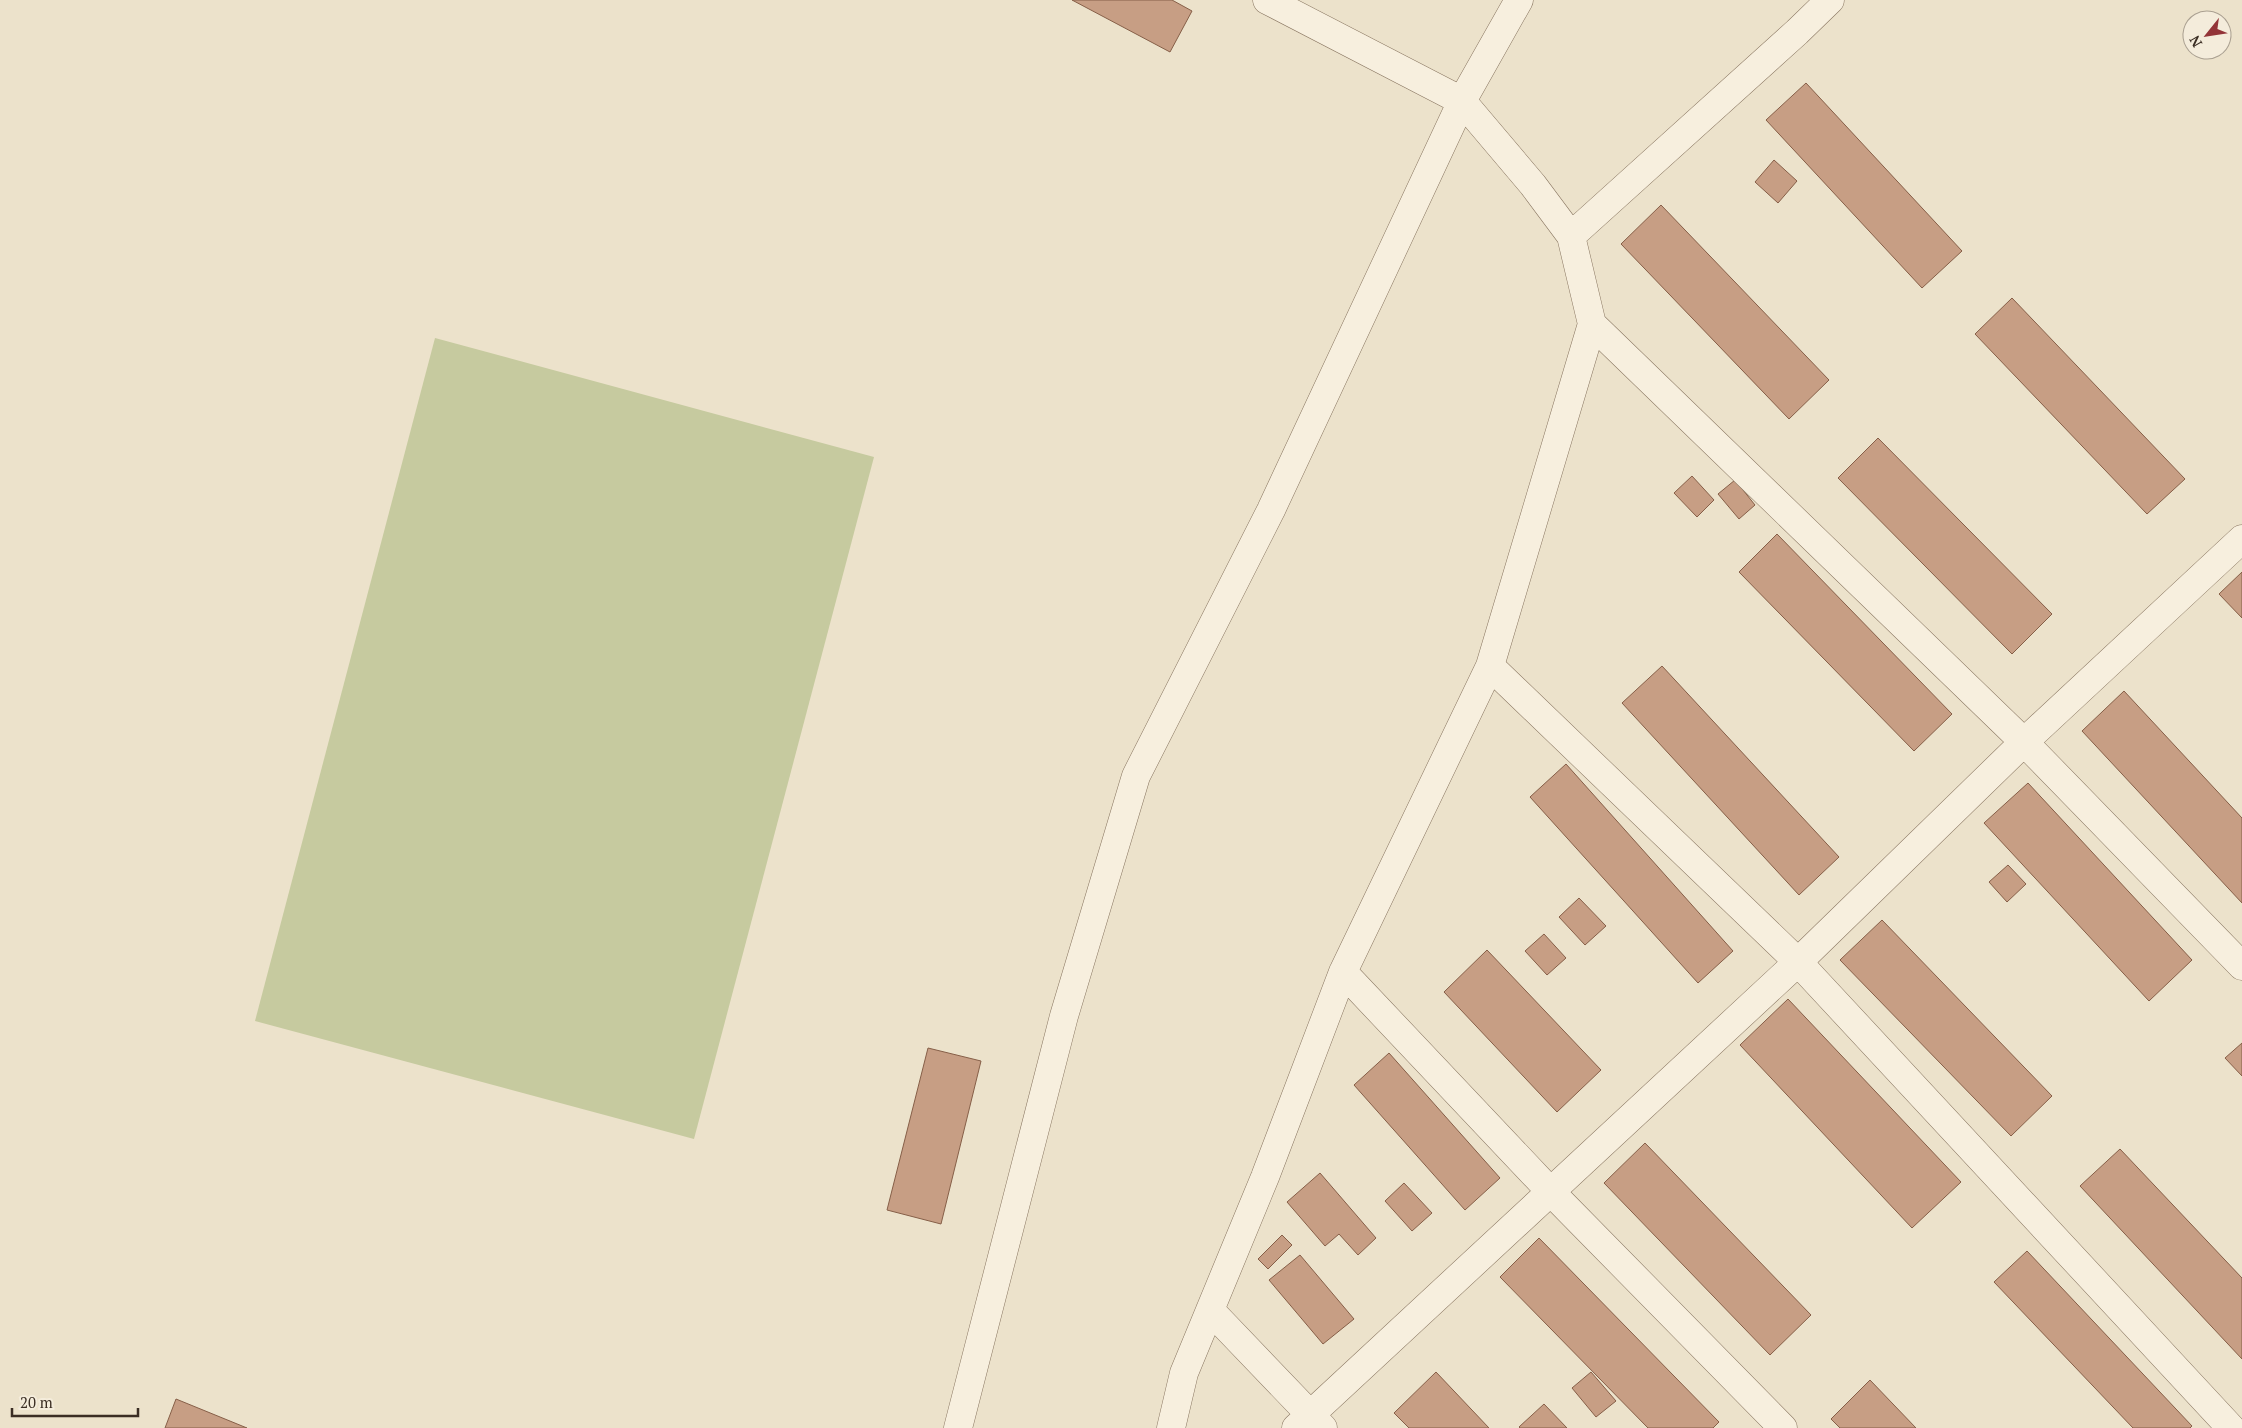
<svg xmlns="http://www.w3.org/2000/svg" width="2242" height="1428" font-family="'PT Serif',serif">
<rect width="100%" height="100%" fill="#ece2cb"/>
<!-- green -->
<path fill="#c6ca9f" d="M435 338 874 457 694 1139 255 1021Z"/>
<!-- building -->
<path fill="#c79e84" stroke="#865f48" d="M1072 0H1172L1192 11 1170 52Z
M1806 83 1962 251 1922 288 1766 120Z
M1774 160 1797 181 1778 203 1755 182Z
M1661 205 1829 380 1789 419 1621 244Z
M2012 298 2185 479 2147 514 1975 334Z
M1878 438 2052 614 2012 654 1838 478Z
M1692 476 1714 500 1697 517 1674 493Z
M1735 480 1755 505 1739 519 1718 494Z
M1777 534 1952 714 1914 751 1739 572Z
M2242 572V618L2219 594Z
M1662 666 1839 857 1799 895 1622 703Z
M2124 691 2242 818V903L2082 731Z
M1566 764 1733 951 1698 983 1530 797Z
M2028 783 2192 960 2149 1001 1984 823Z
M2008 865 2026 884 2007 902 1989 882Z
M1579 898 1606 926 1585 945 1559 917Z
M1882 920 2052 1096 2011 1136 1840 960Z
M1544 934 1566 958 1547 975 1525 951Z
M1487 950 1601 1070 1557 1112 1444 992Z
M1788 999 1961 1182 1912 1228 1740 1045Z
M2242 1043V1076L2225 1058Z
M928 1048 981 1061 941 1224 887 1210Z
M1389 1053 1500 1178 1465 1210 1354 1085Z
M1645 1143 1811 1315 1770 1355 1604 1183Z
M2120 1149 2242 1278V1359L2080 1186Z
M1320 1173 1376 1238 1358 1255 1339 1234 1325 1246 1287 1202Z
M1404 1183 1432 1213 1412 1231 1385 1201Z
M1282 1235 1292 1245 1268 1269 1258 1259Z
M1539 1238 1719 1422 1713 1428H1648L1500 1277Z
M2027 1251 2192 1426 2190 1428H2133L1994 1282Z
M1300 1255 1354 1319 1323 1344 1269 1280Z
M1436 1372 1489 1428H1409L1394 1413Z
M1591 1372 1616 1401 1596 1417 1572 1388Z
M1870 1380 1916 1428H1840L1831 1419Z
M176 1399 247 1428H165Z
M1544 1404 1567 1428H1520L1519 1427Z"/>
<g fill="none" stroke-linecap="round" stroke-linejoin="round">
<defs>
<path id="minor" d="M1267 0 1462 101 1533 185 1571 236
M1592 324 2024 742 2242 966
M1490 666 1798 962 2231 1428
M1343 972 1550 1191 1783 1428
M1210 1310 1323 1428
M958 1428 1064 1016 1136 776 1271 510 1462 101 1519 0
M1171 1428 1184 1373 1265 1177 1343 972 1490 666 1592 324 1571 236 1797 32 1830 0
M1296 1428 1798 962 2024 742 2242 539"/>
</defs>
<!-- minor casing -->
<use href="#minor" stroke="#887560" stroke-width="29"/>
<!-- minor -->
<use href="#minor" stroke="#f7efde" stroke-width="28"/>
</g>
<!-- north arrow -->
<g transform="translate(2207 35) rotate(240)"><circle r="24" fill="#f4ecdb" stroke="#aaa091"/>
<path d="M0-4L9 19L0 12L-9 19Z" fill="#933438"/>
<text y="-8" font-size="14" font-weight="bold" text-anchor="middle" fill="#3a2d23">N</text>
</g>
<!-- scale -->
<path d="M12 1408v8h126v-8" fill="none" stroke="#3a2d23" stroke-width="2.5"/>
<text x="20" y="1408" font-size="15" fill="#3a2d23" stroke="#f4ecdb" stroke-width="4" paint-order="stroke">20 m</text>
</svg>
